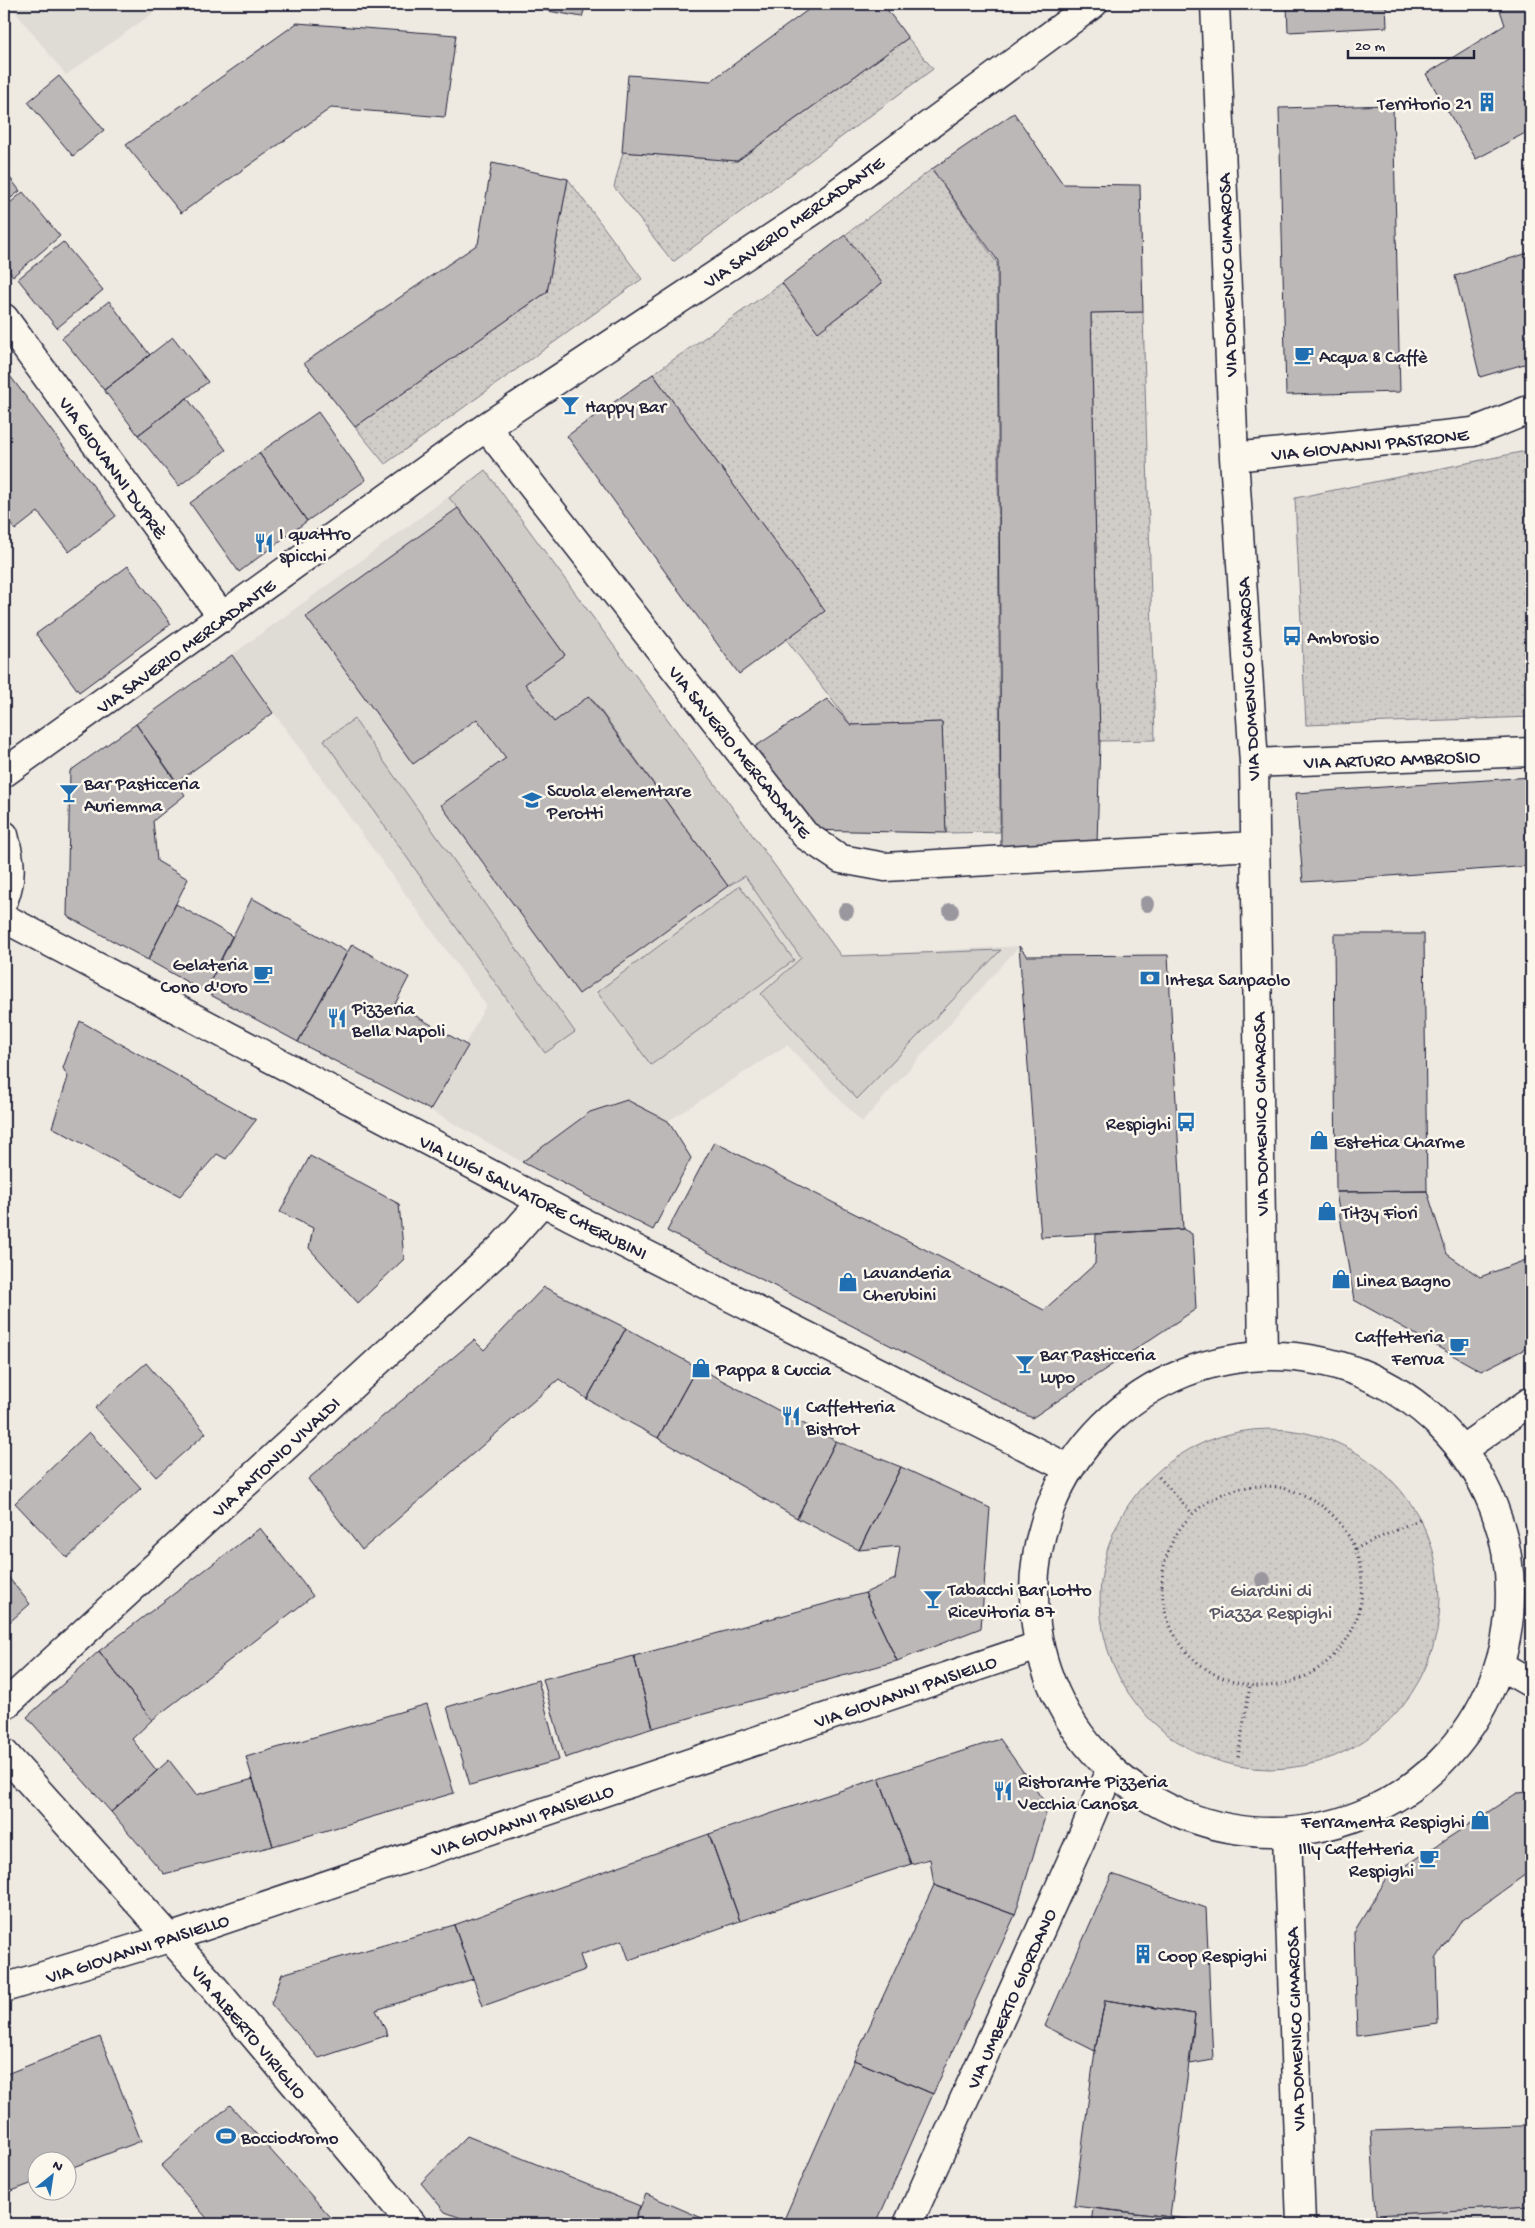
<svg xmlns="http://www.w3.org/2000/svg" width="1535" height="2228" font-family="'Gochi Hand',sans-serif">
<defs>
<pattern id="grass-dots" width="8" height="8" patternUnits="userSpaceOnUse" patternTransform="scale(1.25)"><rect width="8" height="8" fill="#d0cdc9"/><path d="M2 2h.1M6 6h.1" fill="none" stroke="#b2b0ae" stroke-width="1.8" stroke-linecap="round"/></pattern>
</defs>
<rect width="100%" height="100%" fill="#eeeae2"/>
<filter id="ink" filterUnits="userSpaceOnUse"><feTurbulence type="fractalNoise" baseFrequency=".02" numOctaves="2"/><feDisplacementMap in="SourceGraphic" scale="10" xChannelSelector="R" yChannelSelector="G"/><feConvolveMatrix kernelMatrix="1 2 1 2 8 2 1 2 1" color-interpolation-filters="sRGB"/></filter>
<g filter="url(#ink)">
<!-- built -->
<path fill="#dfdbd5" d="M9 4H166L66 75Z
M485 470 841 956 1019 946 862 1122 787 1045 668 1121 626 1100 589 1112 522 1162 430 1110 486 1005 232 655Z"/>
<!-- grass -->
<path fill="url(#grass-dots)" stroke="#797882" d="M908 38 933 69 673 262 614 187 623 152 737 161Z
M932 169 997 263 1000 832 946 833 942 722 851 725 786 639 814 596 653 374 782 283 819 331 882 283 845 235Z
M568 179 642 279 385 464 355 427 547 292Z
M1143 312 1155 740 1100 741 1091 313Z
M1531 450V717L1306 725 1295 498Z
M1100 1599a170 170 0 1 1 340 0a170 170 0 1 1-340 0Z"/>
<!-- park -->
<path fill="#d0cdc9" stroke="#797882" d="M485 470 841 956 1001 950 857 1099 761 994 801 958 745 876 728 886 590 696 554 722 525 684 565 655 458 508 449 498Z
M354 719 575 1032 545 1053 324 740Z
M740 886 794 960 651 1065 597 992Z
M1531 2206V2224H1376V2215Z"/>
<!-- building -->
<path fill="#bcb8b8" stroke="#22223b" d="M509 4H586L582 17Z
M816 4H883L908 38 737 161 622 152 628 75 711 81Z
M1287 4H1386L1387 27 1288 32Z
M1498 4H1531V130L1476 159 1426 74 1505 25Z
M297 23 456 35 445 117 331 108 181 213 126 145Z
M59 76 104 130 73 156 28 102Z
M1393 105 1400 392 1286 395 1279 108Z
M1014 113 1063 184 1140 185 1143 312 1091 313 1100 741 1097 844 1001 847 998 261 932 169Z
M492 163 568 179 547 292 355 427 304 363 478 244Z
M4 170 20 191 4 203Z
M23 192 60 236 13 276 4 265V208Z
M845 235 882 283 818 332 782 283Z
M63 242 103 290 57 328 18 279Z
M1531 252V362L1480 377 1455 276Z
M109 301 150 355 104 390 62 338Z
M173 337 208 382 138 435 104 390Z
M4 368 116 516 69 552 38 512 15 530 4 515Z
M653 374 825 611 739 674 567 436Z
M187 398 226 450 179 486 138 435Z
M318 412 366 480 307 521 259 453Z
M259 453 307 521 239 572 190 503Z
M458 508 565 655 525 684 554 722 589 696 728 886 579 994 441 805 506 758 477 719 413 764 306 617Z
M128 566 171 624 79 692 36 634Z
M232 655 273 713 177 782 136 724Z
M827 699 851 725 942 722 946 833 806 830 747 752Z
M136 724 185 795 153 821 157 861 188 879 148 960 67 916 70 771Z
M1531 777V866L1303 882 1296 793Z
M252 898 347 952 298 1042 205 992Z
M176 904 232 936 205 992 148 960Z
M1334 934H1424L1427 1191 1336 1192Z
M352 944 409 977 395 1004 468 1046 430 1110 298 1042Z
M1019 946 1027 956 1168 955 1183 1229 1041 1237Z
M80 1021 256 1120 226 1159 217 1154 180 1196 52 1127 68 1077 63 1068Z
M627 1100 668 1121 691 1158 653 1230 522 1162 590 1112Z
M714 1142 1044 1310 1095 1264 1096 1234 1183 1229 1192 1234 1196 1309 1032 1418 667 1231Z
M310 1156 399 1204 404 1259 358 1303 309 1248 313 1228 280 1212Z
M1427 1191 1447 1254 1480 1277 1531 1258V1346L1481 1371 1354 1300 1336 1192Z
M544 1287 626 1328 587 1399 559 1379 362 1550 308 1479 474 1340 484 1350Z
M626 1328 697 1367 658 1438 587 1399Z
M146 1363 206 1433 156 1477 95 1408Z
M697 1367 836 1441 797 1518 658 1438Z
M89 1432 141 1488 67 1558 15 1503Z
M836 1441 901 1467 859 1550 797 1518Z
M901 1467 990 1508 981 1628 897 1661 865 1593 895 1579 900 1546 859 1550Z
M260 1528 313 1596 152 1720 99 1651Z
M4 1572 30 1604 4 1627Z
M865 1593 897 1661 653 1728 634 1656Z
M99 1651 152 1720 132 1739 157 1771 111 1812 27 1717Z
M634 1656 653 1728 565 1758 543 1679Z
M538 1680 559 1760 470 1785 447 1707Z
M427 1704 454 1793 273 1846 246 1757Z
M1000 1739 1048 1807 1015 1915 934 1885 930 1859 911 1864 879 1778Z
M169 1760 196 1795 253 1779 273 1846 164 1874 111 1812Z
M879 1778 911 1864 740 1921 709 1834Z
M1531 1792V1874H1526L1460 1922 1436 1959 1438 2024 1357 2036 1354 1932 1387 1878 1517 1793Z
M709 1834 740 1921 629 1960 622 1940 580 1955 585 1970 483 2006 454 1925Z
M1112 1874 1206 1908 1213 2060 1190 2064 1195 2014 1105 2000 1095 2051 1045 2026Z
M934 1885 1015 1915 933 2094 854 2060Z
M454 1925 473 1979 376 2010 388 2035 319 2058 271 2004 282 1974Z
M1105 2000 1195 2014 1170 2217 1074 2206 1095 2051Z
M100 2037 141 2141 68 2169V2160H38V2181L4 2194V2075Z
M854 2060 933 2094 876 2224H782Z
M230 2105 337 2224H212L161 2166Z
M1531 2119V2206L1376 2215 1371 2131 1522 2126Z
M467 2136 640 2206 633 2224H477L445 2212 421 2183Z
M646 2194 716 2224H633Z
M1093 2208 1188 2219 1187 2224H1091Z"/>
<g fill="none" stroke-linecap="round" stroke-linejoin="round">
<defs>
<path id="minor" d="M1215 4 1234 457 1254 763 1263 1355
M4 318 223 618
M486 427 805 835 841 859 885 867 1254 846
M1234 457 1473 432 1531 409
M1254 763 1531 752
M4 773 486 427 814 210 1093 4
M4 835C10 859 13 876 4 899
M4 918 572 1217 1068 1468
M1034 1594a238 238 0 1 1 476 0a238 238 0 1 1-476 0Z
M1463 1449 1531 1401
M1501 1666 1531 1683
M4 1706 501 1248 543 1201
M4 1753 205 1977 412 2224
M1287 1834 1301 2224
M4 1988 169 1938 1038 1646
M908 2224 1080 1842 1110 1770"/>
</defs>
<!-- minor casing -->
<use href="#minor" stroke="#22223b" stroke-width="31"/>
<!-- path -->
<path stroke="#22223b" stroke-width="3" stroke-dasharray="1 4" stroke-linecap="butt" d="M1159 1477 1192 1513
M1162 1586a100 100 0 1 1 200 0a100 100 0 1 1-200 0Z
M1355 1549 1422 1518
M1238 1757 1250 1686"/>
<!-- minor -->
<use href="#minor" stroke="#fbf7ec" stroke-width="28"/>
</g>
<!-- trees -->
<g fill="#9a989e">
<circle cx="1147" cy="904" r="8"/>
<circle cx="846" cy="911" r="8"/>
<circle cx="951" cy="911" r="8"/>
<circle cx="1263" cy="1580" r="8"/>
</g>
</g>
<!-- icons -->
<defs>
<symbol id="building-bare" viewBox="-9 -9 18 18"><path d="M-4-6H4V6H1V3H-1V6H-4ZM-2.5-4.3h1.7v1.8h-1.7ZM.8-4.3h1.7v1.8H.8ZM-2.5-1h1.7V.8h-1.7ZM.8-1h1.7V.8H.8Z" fill="#1f6fb2" stroke="#fbf7ec" stroke-width="2.5" paint-order="stroke"/></symbol>
<symbol id="cafe-bare" viewBox="-9 -9 18 18"><path d="M-5.5-4.5H6V0H3Q3 3.5 0 3.5H-2.5Q-5.5 3.5-5.5 0ZM3-3.2v2h1.7v-2ZM-6 4.5H4V6H-6Z" fill="#1f6fb2" stroke="#fbf7ec" stroke-width="2.5" paint-order="stroke"/></symbol>
<symbol id="bar-bare" viewBox="-9 -9 18 18"><path d="M-6-5H6L.8 .8V4.5H3.5V6h-7V4.5H-.8V.8Z" fill="#1f6fb2" stroke="#fbf7ec" stroke-width="2.5" paint-order="stroke"/></symbol>
<symbol id="restaurant-bare" viewBox="-9 -9 18 18"><path d="M-5-6h1v4h1v-4h1v4h1v-4h1v5L-1.5 .5V6h-2V.5L-5-1ZM5-6V6H3V1.5H1.5Q1.5-4 5-6Z" fill="#1f6fb2" stroke="#fbf7ec" stroke-width="2.5" paint-order="stroke"/></symbol>
<symbol id="bus-bare" viewBox="-9 -9 18 18"><path d="M-5-6H5V4H4V6H2V4H-2V6H-4V4H-5ZM-3.5-4V0h7V-4ZM-3.5 1.2v1.5H-2V1.2ZM2 1.2v1.5H3.5V1.2Z" fill="#1f6fb2" stroke="#fbf7ec" stroke-width="2.5" paint-order="stroke"/></symbol>
<symbol id="school-bare" viewBox="-9 -9 18 18"><path d="M0-5L7-2L0 1L-7-2ZM-4 1L0 2.5L4 1V4Q0 6-4 4Z" fill="#1f6fb2" stroke="#fbf7ec" stroke-width="2.5" paint-order="stroke"/></symbol>
<symbol id="bank-bare" viewBox="-9 -9 18 18"><path d="M-6-4H6V4H-6ZM0-2.3a2.3 2.3 0 1 0 0 4.6a2.3 2.3 0 1 0 0-4.6Z" fill="#1f6fb2" stroke="#fbf7ec" stroke-width="2.5" paint-order="stroke"/></symbol>
<symbol id="shop-bare" viewBox="-9 -9 18 18"><path d="M-5-2.5h2.3a2.7 3.5 0 0 1 5.4 0H5L5.5 6h-11ZM-1.5-2.5h3a1.5 2.3 0 0 0-3 0Z" fill="#1f6fb2" stroke="#fbf7ec" stroke-width="2.5" paint-order="stroke"/></symbol>
<symbol id="stadium-bare" viewBox="-9 -9 18 18"><path d="M0-5a6.5 5 0 1 0 0 10a6.5 5 0 1 0 0-10ZM-3.5-1.8h7v3.6h-7Z" fill="#1f6fb2" stroke="#fbf7ec" stroke-width="2.5" paint-order="stroke"/></symbol>
</defs>
<g fill-rule="evenodd">
<use href="#building-bare" x="1473" y="88" width="28" height="28"/>
<use href="#cafe-bare" x="1290" y="341" width="28" height="28"/>
<use href="#bar-bare" x="556" y="391" width="28" height="28"/>
<use href="#restaurant-bare" x="250" y="529" width="28" height="28"/>
<use href="#bus-bare" x="1278" y="622" width="28" height="28"/>
<use href="#bar-bare" x="55" y="779" width="28" height="28"/>
<use href="#school-bare" x="518" y="786" width="28" height="28"/>
<use href="#cafe-bare" x="249" y="960" width="28" height="28"/>
<use href="#bank-bare" x="1136" y="964" width="28" height="28"/>
<use href="#restaurant-bare" x="323" y="1004" width="28" height="28"/>
<use href="#bus-bare" x="1172" y="1108" width="28" height="28"/>
<use href="#shop-bare" x="1305" y="1126" width="28" height="28"/>
<use href="#shop-bare" x="1313" y="1197" width="28" height="28"/>
<use href="#shop-bare" x="1327" y="1265" width="28" height="28"/>
<use href="#shop-bare" x="834" y="1268" width="28" height="28"/>
<use href="#cafe-bare" x="1445" y="1332" width="28" height="28"/>
<use href="#bar-bare" x="1011" y="1350" width="28" height="28"/>
<use href="#shop-bare" x="687" y="1354" width="28" height="28"/>
<use href="#restaurant-bare" x="777" y="1402" width="28" height="28"/>
<use href="#bar-bare" x="919" y="1585" width="28" height="28"/>
<use href="#restaurant-bare" x="989" y="1777" width="28" height="28"/>
<use href="#shop-bare" x="1466" y="1806" width="28" height="28"/>
<use href="#cafe-bare" x="1415" y="1844" width="28" height="28"/>
<use href="#building-bare" x="1129" y="1940" width="28" height="28"/>
<use href="#stadium-bare" x="212" y="2122" width="28" height="28"/>
</g>
<g text-anchor="middle" stroke-width="5" stroke-linejoin="round" paint-order="stroke">
<!-- poi labels -->
<g font-size="19" fill="#22223b" stroke="#fbf7ec" text-anchor="start">
<text x="1472" y="109" text-anchor="end">Territorio 21</text>
<text x="1319" y="362">Acqua &amp; Caffè</text>
<text x="585" y="412">Happy Bar</text>
<text x="279" y="539">I quattro<tspan x="279" dy="22">spicchi</tspan></text>
<text x="1307" y="643">Ambrosio</text>
<text x="84" y="789">Bar Pasticceria<tspan x="84" dy="22">Auriemma</tspan></text>
<text x="547" y="796">Scuola elementare<tspan x="547" dy="22">Perotti</tspan></text>
<text x="248" y="970" text-anchor="end">Gelateria<tspan x="248" dy="22">Cono d'Oro</tspan></text>
<text x="1165" y="985">Intesa Sanpaolo</text>
<text x="352" y="1014">Pizzeria<tspan x="352" dy="22">Bella Napoli</tspan></text>
<text x="1171" y="1129" text-anchor="end">Respighi</text>
<text x="1334" y="1147">Estetica Charme</text>
<text x="1342" y="1218">Titzy Fiori</text>
<text x="863" y="1278">Lavanderia<tspan x="863" dy="22">Cherubini</tspan></text>
<text x="1356" y="1286">Linea Bagno</text>
<text x="1444" y="1342" text-anchor="end">Caffetteria<tspan x="1444" dy="22">Ferrua</tspan></text>
<text x="1040" y="1360">Bar Pasticceria<tspan x="1040" dy="22">Lupo</tspan></text>
<text x="716" y="1375">Pappa &amp; Cuccia</text>
<text x="806" y="1412">Caffetteria<tspan x="806" dy="22">Bistrot</tspan></text>
<text x="948" y="1595">Tabacchi Bar Lotto<tspan x="948" dy="22">Ricevitoria 87</tspan></text>
<text x="1018" y="1787">Ristorante Pizzeria<tspan x="1018" dy="22">Vecchia Canosa</tspan></text>
<text x="1465" y="1827" text-anchor="end">Ferramenta Respighi</text>
<text x="1414" y="1854" text-anchor="end">Illy Caffetteria<tspan x="1414" dy="22">Respighi</tspan></text>
<text x="1158" y="1961">Coop Respighi</text>
<text x="241" y="2143">Bocciodromo</text>
</g>
<!-- street labels -->
<g font-size="19" fill="#22223b" stroke="#fbf7ec">
<text transform="translate(793 221) rotate(-35)" y="7">VIA SAVERIO MERCADANTE</text>
<text transform="translate(1226 275) rotate(-92)" y="7">VIA DOMENICO CIMAROSA</text>
<text transform="translate(1370 443) rotate(-6)" y="7">VIA GIOVANNI PASTRONE</text>
<text transform="translate(114 467) rotate(54)" y="7">VIA GIOVANNI DUPRÈ</text>
<text transform="translate(185 645) rotate(-36)" y="7">VIA SAVERIO MERCADANTE</text>
<text transform="translate(1247 679) rotate(-93)" y="7">VIA DOMENICO CIMAROSA</text>
<text transform="translate(741 751) rotate(51)" y="7">VIA SAVERIO MERCADANTE</text>
<text transform="translate(1392 758) rotate(-2)" y="7">VIA ARTURO AMBROSIO</text>
<text transform="translate(1259 1114) rotate(-91)" y="7">VIA DOMENICO CIMAROSA</text>
<text transform="translate(534 1196) rotate(27)" y="7">VIA LUIGI SALVATORE CHERUBINI</text>
<text transform="translate(275 1456) rotate(-43)" y="7">VIA ANTONIO VIVALDI</text>
<text transform="translate(905 1690) rotate(-19)" y="7">VIA GIOVANNI PAISIELLO</text>
<text transform="translate(522 1819) rotate(-19)" y="7">VIA GIOVANNI PAISIELLO</text>
<text transform="translate(137 1947) rotate(-18)" y="7">VIA GIOVANNI PAISIELLO</text>
<text transform="translate(1010 1998) rotate(-66)" y="7">VIA UMBERTO GIORDANO</text>
<text transform="translate(1294 2029) rotate(-92)" y="7">VIA DOMENICO CIMAROSA</text>
<text transform="translate(250 2031) rotate(50)" y="7">VIA ALBERTO VIRIGLIO</text>
</g>
<!-- park labels -->
<g font-size="19" fill="#565566" stroke="#fbf7ec">
<text x="1271" y="1596">Giardini di<tspan x="1271" dy="22">Piazza Respighi</tspan></text>
</g>
</g>
<!-- margin -->
<rect width="1535" height="2228" fill="none" stroke="#fbf7ec" stroke-width="20"/>
<rect x="10" y="10" width="1515" height="2208" fill="none" stroke="#22223b" stroke-width="2" filter="url(#ink)"/>
<!-- north arrow -->
<g transform="translate(52 2176) rotate(30)"><circle r="24" fill="#fbf7ec" stroke="#a4a2a5"/>
<path d="M0-4L9 19L0 12L-9 19Z" fill="#1f6fb2"/>
<text y="-8" font-size="14" font-weight="bold" text-anchor="middle" fill="#22223b">N</text>
</g>
<!-- scale -->
<path d="M1348 50v8h126v-8" fill="none" stroke="#22223b" stroke-width="2.5"/>
<text x="1355" y="50" font-size="15" fill="#22223b" stroke="#fbf7ec" stroke-width="4" paint-order="stroke">20 m</text>
</svg>
